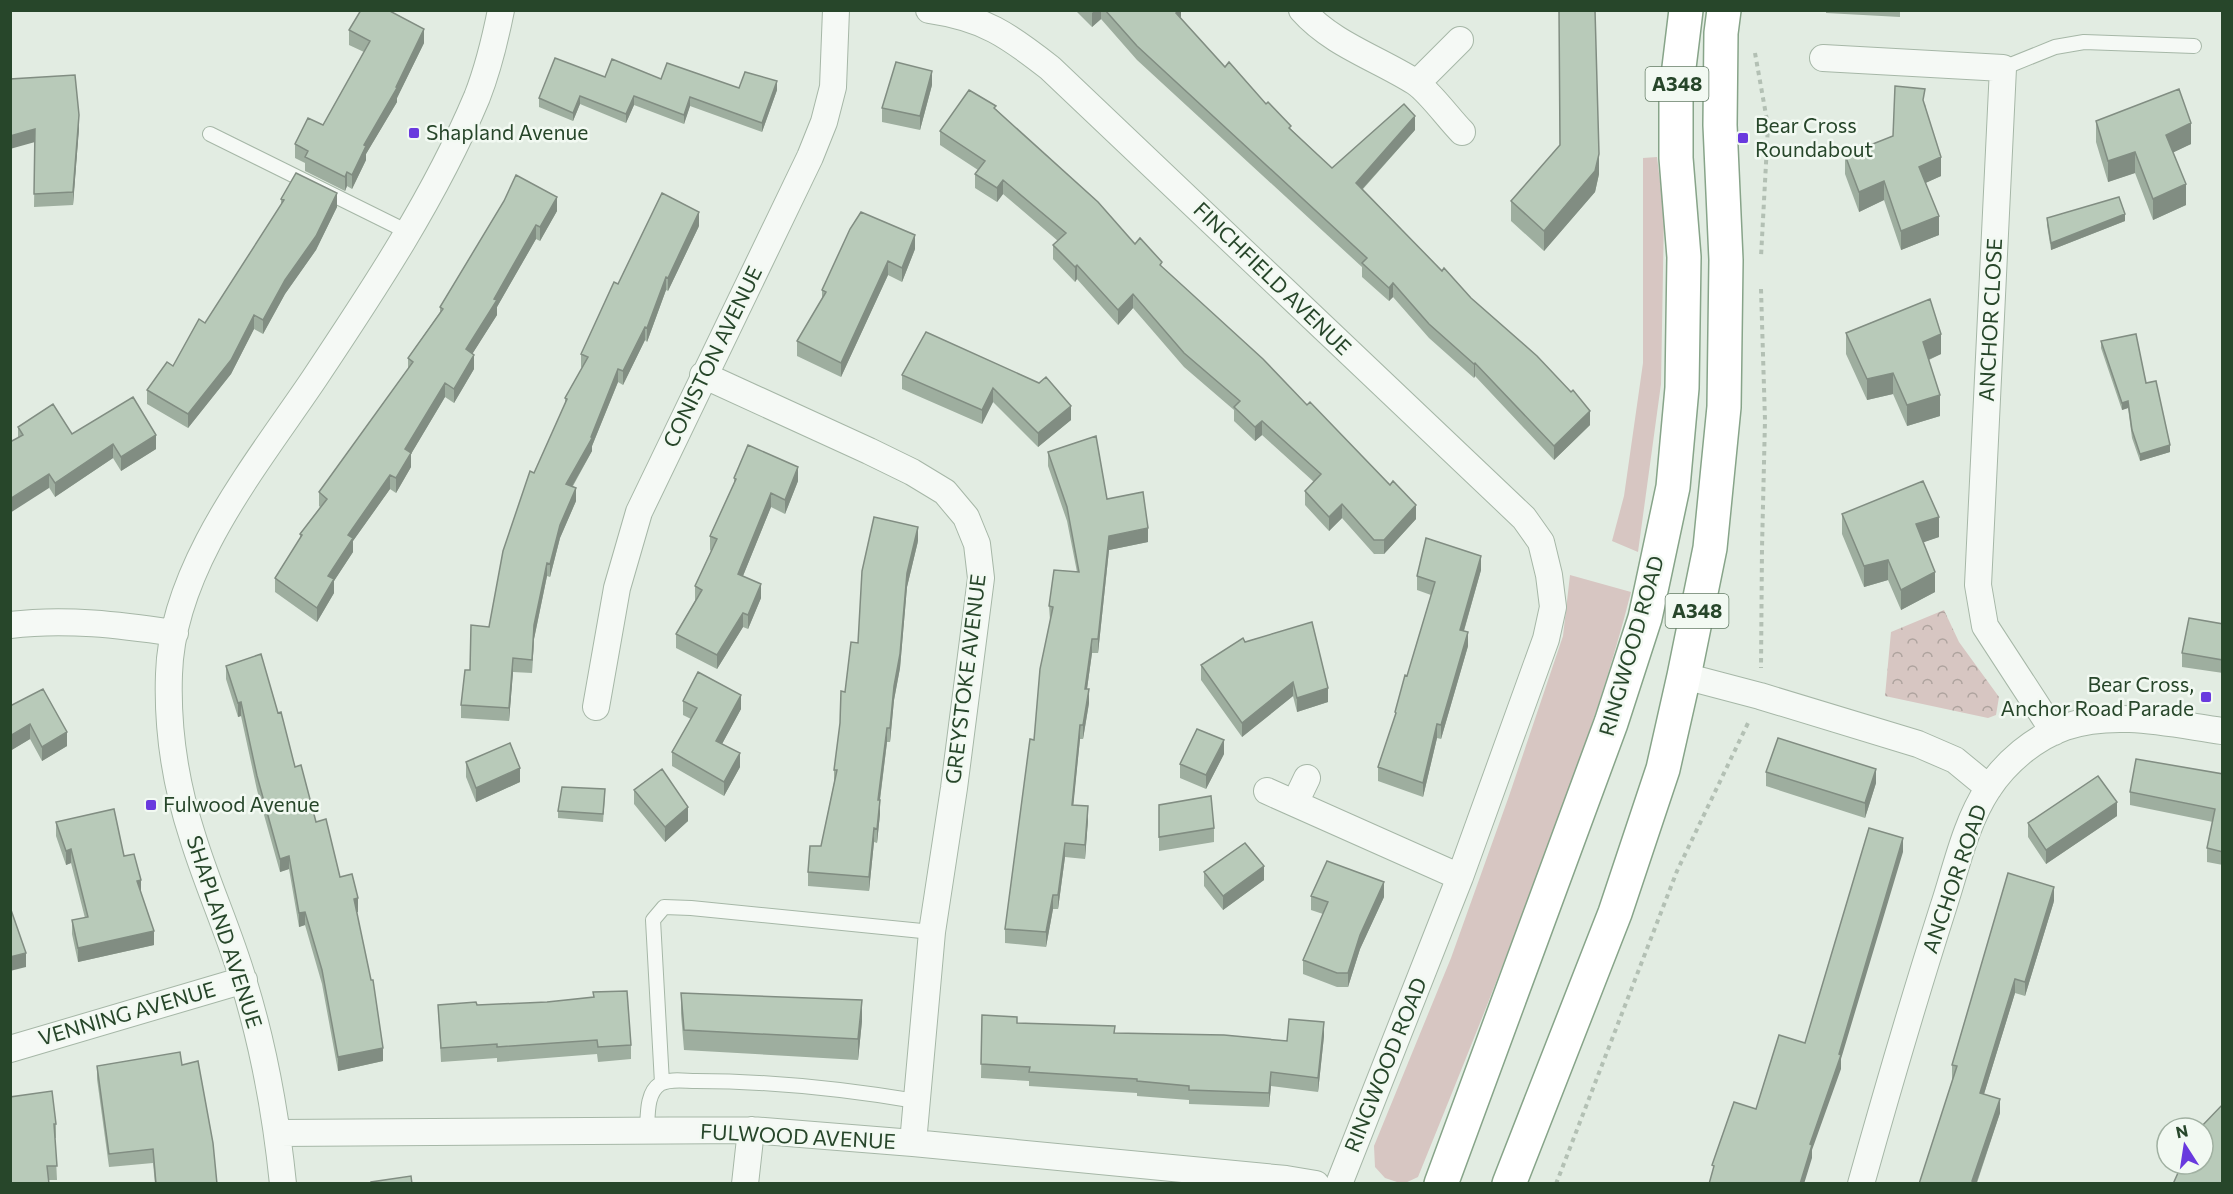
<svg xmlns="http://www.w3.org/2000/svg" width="2233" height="1194" font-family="Commissioner,sans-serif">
<defs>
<pattern id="forest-crowns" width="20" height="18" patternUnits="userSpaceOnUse" patternTransform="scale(1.5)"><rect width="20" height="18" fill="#d7c6c2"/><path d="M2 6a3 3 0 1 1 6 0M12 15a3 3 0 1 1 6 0" fill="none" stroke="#aea39e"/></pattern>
</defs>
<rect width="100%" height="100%" fill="#e2ece2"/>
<!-- grass -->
<path fill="#d7c6c2" d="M1657 157 1664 215 1661 384 1638 552 1612 541 1624 496 1643 363V158Z
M1570 575 1631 592C1607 687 1573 781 1538 872 1500 975 1459 1076 1418 1177L1403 1184 1385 1178 1375 1167 1374 1146 1451 958 1509 796 1563 636Z"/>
<!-- forest -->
<path fill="url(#forest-crowns)" d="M1944 610 1959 642 1999 697 1996 715 1988 718 1885 696 1891 632Z"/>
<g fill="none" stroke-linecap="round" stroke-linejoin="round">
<defs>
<path id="service" d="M2003 68 2055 47 2084 42 2194 46
M210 134 408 232
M662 1083 653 920 664 907 691 908 932 932
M647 1131C648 1116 646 1093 660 1084 670 1078 685 1081 696 1081 770 1081 844 1089 916 1101"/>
<path id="minor" d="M929 10C984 18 1008 35 1050 68L1524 518 1541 542 1549 575 1553 607 1546 639 1460 877 1339 1184
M1302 10C1332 44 1377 58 1415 82 1429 91 1449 119 1462 132
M1823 58 2003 68 1978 585 1985 626 2054 732
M1417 83 1460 40
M703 375 869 451 912 472 945 492 966 517 977 544 981 578 954 788 932 932 913 1143
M10 625C66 618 120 625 175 633
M1684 676 1760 696 1918 744 1955 760 1989 788
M596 707 617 588 639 512 810 157 824 122 833 87 836 10
M1267 791 1460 877
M1295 803 1307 778
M10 1049 244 980
M278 1133 751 1130 913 1143 1286 1179 1316 1184
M283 1184C276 1115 264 1048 244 983 230 934 208 887 193 838 176 786 167 729 169 674 172 567 256 465 314 379 374 289 435 197 477 97 488 69 495 40 501 10
M745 1184 751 1130
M1861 1184C1887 1091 1914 999 1943 908 1956 869 1965 824 1988 789 2006 762 2034 738 2065 727 2116 710 2171 724 2222 731"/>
<path id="trunk" d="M1441 1184 1611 723 1645 618 1653 581 1673 487 1682 388 1684 257 1676 158V92L1686 10
M1509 1184 1615 913 1663 769 1684 676 1710 548 1724 407 1726 260 1720 125 1721 33 1724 10"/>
</defs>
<!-- service casing -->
<use href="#service" stroke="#a6b7a7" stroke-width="16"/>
<!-- minor casing -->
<use href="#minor" stroke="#a6b7a7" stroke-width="28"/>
<!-- trunk casing -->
<use href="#trunk" stroke="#87a489" stroke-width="36"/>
<!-- path -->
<path stroke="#b3c0b4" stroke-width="4" stroke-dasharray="4.5 4.5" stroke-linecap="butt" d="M1755 53 1768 126 1761 257
M1761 289 1765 420 1762 548 1761 668
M1556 1184 1677 871 1749 721"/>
<!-- service -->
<use href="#service" stroke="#f5f9f5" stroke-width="14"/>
<!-- minor -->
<use href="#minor" stroke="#f5f9f5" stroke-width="26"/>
<!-- trunk -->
<use href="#trunk" stroke="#fff" stroke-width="33"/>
</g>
<!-- wall -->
<path fill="#9eae9f" d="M1075 10H1181V18L1225 67 1266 104 1291 129 1332 168 1415 130 1363 189 1442 271 1471 298 1590 425 1554 460 1475 376 1474 378 1429 338 1393 297 1389 301 1362 277V267L1137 60 1101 19 1092 27Z
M1826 10H1900V17L1826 13Z
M349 30 424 43 397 98V102L366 154V160L352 189 347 186 345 191 305 171V163L295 158V144L323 125 364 52 349 45Z
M605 77 661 79 739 88 777 90 762 132 690 106 684 124 634 105 626 123 580 104 573 121 539 107V98Z
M932 85 920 130 882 122V108Z
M1925 104 1941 176 1925 183 1939 235 1901 250 1884 200 1859 212 1845 174V155L1893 136Z
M996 109 1135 244 1162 267 1416 519 1384 554H1374L1342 518 1329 531 1305 505V491L1314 482 1262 435 1255 441 1234 421V410L1184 367 1133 308 1118 325 1077 279 1075 282 1053 259V245L1058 241 1003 194 997 202 975 188V174L978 170 940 145V131Z
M2096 121 2191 144 2173 152 2186 205 2153 220 2135 173 2108 182 2096 142Z
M79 128 73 205 34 207 35 142Z
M1560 145 1599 174 1595 192 1544 251 1511 221V201Z
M281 199 337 207 316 250 285 294 263 334 254 329 231 374 188 428 147 404V390L173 366 205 323 281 205Z
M504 201 557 211 540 241 536 239 497 307V315L472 354 474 369 454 403 445 397 411 454V467L396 493 390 489 353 541V552L334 581V593L317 622 275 592V578L300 539V534L320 507 319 506V492L408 369V358L440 312V307Z
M2047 218 2125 221 2051 250 2047 225Z
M699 226 668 291 666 290 647 342 645 340 623 385 618 382 592 446V451L573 486 576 501 560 538 550 577 547 576 534 639 532 673 513 672 509 721 461 718V705L470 670 489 627 534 473 565 404V398L582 368 581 367V354L618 284Z
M915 249 902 282 888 275 841 377 797 356V341L822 299V290Z
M926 332 1071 420 1038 447 993 402 982 424 902 389V375Z
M1846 333 1941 354 1929 360 1940 416 1907 426 1893 394 1867 400 1846 354Z
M2101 341 2146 383 2170 452 2140 461 2132 438 2128 408 2122 410 2101 348Z
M18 427 72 434 156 449 121 471 113 458 55 497 18 438Z
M1048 452 1107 499 1148 542 1109 550 1098 653H1092L1087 689 1089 703 1083 739H1080L1073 805 1088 820 1085 859 1065 857 1058 909H1053L1046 947 1005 943V929L1034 740 1050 620 1049 606 1077 572 1067 521 1048 466Z
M734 478 798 481 785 514 771 507 743 576 761 598 748 629 743 627 717 669 676 648V634L695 601V586L711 551 710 550V536L734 483Z
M1842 514 1939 537 1923 542 1935 592 1901 610 1888 580 1864 587 1842 534Z
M918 541 907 587 900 668 894 700 890 742H887L880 800V814L877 843 874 842 869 891 808 886V872L821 846 834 783V770L845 692 858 643Z
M1481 570 1464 631 1468 646 1441 739 1437 738 1423 797 1378 781V767L1395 718V712L1407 676 1431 595 1417 590V576Z
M2223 624V673L2182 667V653Z
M1245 642 1328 702 1297 712 1293 696 1242 737 1201 680V665Z
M226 666 295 767 316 822 340 877 358 912H356L383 1061 338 1071 322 984 305 925 299 927 289 869 280 872 257 790 241 716 238 717 226 679Z
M683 701 741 709 722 744 740 767 724 796 672 766V752L691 719 683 715Z
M10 706 67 746 42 761 30 739 10 751Z
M1224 754 1206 789 1180 778V764Z
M466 762 520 782 476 802 466 777Z
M1766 772 1876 783 1865 818 1766 786Z
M2223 774V865L2207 862V848L2213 822 2130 805V792Z
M634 790 688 821 665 842 634 804Z
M605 796 603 822 558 818V811Z
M1159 805 1214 828V842L1159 851Z
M2117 816 2046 864 2028 837V823Z
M56 822 124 856 141 894 154 945 78 962 72 934V920L85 918 71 863 66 865 56 836Z
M1204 872 1264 880 1223 910 1204 886Z
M1311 896 1384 897 1360 949 1348 987H1337L1303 974V960L1323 914 1311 910Z
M2054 901 2025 996 2015 993 1984 1094 2000 1113 1977 1183 1919 1184 1953 1079H1952V1065Z
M681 993 862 1021 858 1060 684 1050 681 1014Z
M438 1005H477L631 1045V1059L598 1062 597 1054 497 1062V1058L441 1062Z
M982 1015 1017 1023 1115 1033 1287 1041 1324 1036 1318 1092 1271 1086 1269 1107 1189 1104V1100L1137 1096V1093L1029 1086V1081L981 1078Z
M182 1065 217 1184H155L153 1163 109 1167 97 1079V1066Z
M10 1097 56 1124V1138H55L57 1180H48Z"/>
<!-- shaded-wall -->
<path fill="#818d82" d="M1095 10H1101V19L1092 27V13Z
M1179 10H1181V23L1176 13Z
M424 29V43L397 98V102L366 154V160L352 189V175L364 145 396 87Z
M932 71V85L920 130V116Z
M777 81V90L762 132V123Z
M580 96V104L573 121V113Z
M634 96V105L626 123V114Z
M690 97V106L684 124V115Z
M79 115V128L73 205V192Z
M1415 116V130L1356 196V183Z
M2191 123V144L2166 156V135Z
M35 129V142L10 149V136Z
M2135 152V173L2108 182V161Z
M1599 154V174L1595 192 1544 251V231Z
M1941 157V176L1919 186V167Z
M347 172V186L345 191V177Z
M1003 180V194L997 202V188Z
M1884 181V200L1859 212V192Z
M2186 184V205L2153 220V199Z
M337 193V207L316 250 285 294 263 334V320L285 280Z
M557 197V211L540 241V227Z
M699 212V226L668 291V278Z
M2125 214V221L2051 250V243Z
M1939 216V235L1901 250V231Z
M536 225V239L497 307V315L466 364V349L494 299Z
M915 235V249L902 282V268Z
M888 261V275L841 377V363Z
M1077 265V279L1075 282V267Z
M666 277V290L647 342V328Z
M1393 283V297L1389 301V288Z
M1133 294V308L1118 325V310Z
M254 315V329L231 374 188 428V414Z
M645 327V340L623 385V371Z
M1941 334V354L1923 362V342Z
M474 355V369L454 403V389Z
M1475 363V376L1474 378V364Z
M618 369V382L592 446V451L566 497V484L591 437Z
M1893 373V394L1867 400V379Z
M445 383V397L411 454V467L396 493V478L405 449Z
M993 388V402L982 424V410Z
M1940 395V416L1907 426V405Z
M2128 401V408L2122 410V403Z
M1071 406V420L1038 447V433Z
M1590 411V425L1554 460V446Z
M1262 421V435L1255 441V427Z
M156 435V449L121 471V457Z
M113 444V458L55 497V483Z
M2170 445V452L2140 461V454Z
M798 467V481L785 514V500Z
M49 474V488L10 513V499Z
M390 475V489L353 541V552L334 581V593L317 622V608L328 576 348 535Z
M576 488V501L560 538 550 577V564L560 525Z
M771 493V507L738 588V574Z
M1342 504V518L1329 531V517Z
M1416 505V519L1384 554V540Z
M1939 517V537L1916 545V524Z
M918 527V541L907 587 900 668 894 700 890 742V728L894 686 907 573Z
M1148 528V542L1109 550 1098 653V639L1109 536Z
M1481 556V570L1460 644V630Z
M1888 560V580L1864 587V566Z
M547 563V576L534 639 532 673 534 625Z
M1935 572V592L1901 610V590Z
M761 584V598L748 629V615Z
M743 613V627L717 669V655Z
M1468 632V646L1441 739V725Z
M1092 639V653L1085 703V689Z
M513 658V672L509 721V708Z
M1293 682V696L1242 737V723Z
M1328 688V702L1297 712V698Z
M1089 689V703L1083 739V725Z
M741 695V709L716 755V741Z
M241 702V716L238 717V703Z
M30 724V739L10 751V736Z
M1437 724V738L1423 797V783Z
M1080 725V739L1072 819V805Z
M887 728V742L878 814V800Z
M67 732V746L42 761V747Z
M1224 740V754L1206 789V775Z
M740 753V767L724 796V782Z
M520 768V782L476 802V788Z
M1876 769V783L1865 818V803Z
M880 800V814L877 843V829Z
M2117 802V816L2046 864V850Z
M1088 806V820L1085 859V845Z
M688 807V821L665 842V827Z
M874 828V842L869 891V877Z
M1903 838V852L1841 1059V1069L1812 1150V1158L1804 1184H1800L1810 1144 1839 1054Z
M1065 843V857L1058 909V895Z
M71 849V863L66 865V851Z
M289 856V869L280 872V859Z
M1264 866V880L1223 910V896Z
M141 880V894L137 881Z
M1384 882V897L1360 949 1348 987V973L1360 935Z
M2054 887V901L2025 996V982Z
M1053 895V909L1046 947V932Z
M358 898V912L354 913V899Z
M305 912V925L299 927V913Z
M154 931V945L78 962V948Z
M26 953V967L10 971V957Z
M2015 979V993L1980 1107V1093Z
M862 1000V1021L858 1060V1039Z
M1324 1022V1036L1318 1092V1078Z
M383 1048V1061L338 1071V1057Z
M1271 1072V1086L1269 1107V1093Z
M2000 1099V1113L1976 1184 1972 1181Z"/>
<!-- building -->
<path fill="#b8cab9" stroke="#818d82" stroke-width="1.5" d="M361 10H388L424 29 396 87 397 88 364 145 366 146 352 175 347 172 345 177 305 157 308 151 295 144 308 118 323 125 370 41 349 30Z
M1105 10H1179L1176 13 1225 67 1229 62 1266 104 1268 102 1291 126 1289 128 1332 168 1404 104 1415 116 1356 183 1442 271 1444 268 1471 298 1537 356 1571 392 1573 390 1590 411 1554 446 1475 363 1474 364 1429 324 1393 283 1389 288 1362 263 1367 258 1137 46Z
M1559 10H1595L1599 154 1595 171 1544 231 1511 201 1560 145Z
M555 58 605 77 612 59 661 79 667 63 739 88 745 72 777 81 762 123 690 97 684 115 634 96 626 114 580 96 573 113 539 98Z
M896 62 932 71 920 116 882 108Z
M75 75 79 115 73 192 34 194 35 129 10 136V79Z
M1895 86 1925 89 1923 100 1941 157 1919 167 1939 216 1901 231 1884 181 1859 192 1845 155 1893 136Z
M2179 89 2191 123 2166 135 2186 184 2153 199 2135 152 2108 161 2096 121Z
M969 90 996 106 994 108 1098 202 1135 244 1140 238 1162 262 1160 265 1263 359 1307 405 1310 402 1390 485 1393 481 1416 505 1384 540H1374L1342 504 1329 517 1305 491 1321 474 1262 421 1255 427 1234 407 1240 401 1184 353 1133 294 1118 310 1077 265 1075 267 1053 245 1066 233 1003 180 997 188 975 174 985 161 940 131Z
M296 173 337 193 316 236 285 280 263 320 254 315 231 360 188 414 147 390 167 362 173 366 199 319 205 323 284 200 281 199Z
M516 175 557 197 540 227 536 225 494 299 497 300 466 349 474 355 454 389 445 383 405 449 411 453 396 478 390 475 348 535 353 538 328 576 334 579 317 608 275 578 302 535 300 534 327 499 319 492 413 362 408 358 443 309 440 307 504 201Z
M662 193 699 212 668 278 666 277 647 328 645 327 623 371 618 369 591 437 592 438 566 484 576 488 560 525 550 564 547 563 534 625 532 660 513 658 509 708 461 705 465 670H470L471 625 489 627 503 551 530 471 534 473 567 399 565 398 588 357 581 354 614 282 618 284Z
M2119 197 2125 214 2051 243 2047 218Z
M861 212 915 235 902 268 888 261 841 363 797 341 826 292 822 290 850 229Z
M1930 299 1941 334 1923 342 1940 395 1907 405 1893 373 1867 379 1846 333Z
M926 332 1039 383 1046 377 1071 406 1038 433 993 388 982 410 902 375Z
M2136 334 2146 383 2156 381 2170 445 2140 454 2132 430 2128 401 2122 403 2101 341Z
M133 397 156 435 121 457 113 444 55 483 49 474 10 499V442L23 435 18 427 53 404 72 434Z
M1096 436 1107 499 1143 492 1148 528 1109 536 1098 639H1092L1085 689H1089L1083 725H1080L1072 805 1088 806 1085 845 1065 843 1058 895H1053L1046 932 1005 929 1030 739 1034 740 1040 669 1053 607 1049 606 1054 570 1079 572 1067 507 1048 452Z
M748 445 798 467 785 500 771 493 738 574 761 584 748 615 743 613 717 655 676 634 702 590 695 586 717 539 710 536 736 479 734 478Z
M1923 481 1939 517 1916 524 1935 572 1901 590 1888 560 1864 566 1842 514Z
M874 517 918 527 907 573 900 654 894 686 890 728H887L878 800H880L877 829 874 828 869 877 808 872 810 846H821L837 770H834L840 723 841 691 845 692 851 642 858 643 862 571Z
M1426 538 1481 556 1460 630 1468 632 1441 725 1437 724 1423 783 1378 767 1396 713 1395 712 1405 675 1407 676 1435 582 1417 576Z
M2189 618 2223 624V660L2182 653Z
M1312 622 1328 688 1297 698 1293 682 1242 723 1201 665 1243 638 1245 642Z
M261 654 278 713 281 712 295 767 301 765 316 822 326 819 340 877 352 874 358 898 354 899 371 980H373L383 1048 338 1057 322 970 305 912 299 913 289 856 280 859 257 776 241 702 238 703 226 666Z
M698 672 741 695 716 741 740 753 724 782 672 752 697 708 683 701Z
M43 689 67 732 42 747 30 724 10 736V706Z
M1197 729 1224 740 1206 775 1180 764Z
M1778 738 1876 769 1865 803 1766 772Z
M510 743 520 768 476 788 466 762Z
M2136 759 2223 774V852L2207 848 2215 809 2130 792Z
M662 769 688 807 665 827 634 790Z
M2098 776 2117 802 2046 850 2028 823Z
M562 787 605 789 603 814 558 811Z
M1211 796 1214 828 1159 837V805Z
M114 809 124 856 134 854 141 880 137 881 154 931 78 948 72 920 88 917 71 849 66 851 56 822Z
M1869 828 1903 838 1839 1054 1841 1055 1810 1144 1812 1145 1800 1184H1709L1714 1166 1712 1165 1734 1102 1756 1109 1779 1035 1805 1043Z
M1245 843 1264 866 1223 896 1204 872Z
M1327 861 1384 882 1360 935 1348 973H1337L1303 960 1328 902 1311 896Z
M2008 873 2054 887 2025 982 2015 979 1980 1093 2000 1099 1972 1181 1979 1184H1919L1957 1066 1952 1065Z
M10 907 26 953 10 957Z
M627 991 631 1045 598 1047 597 1040 497 1047V1044L441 1048 438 1005 476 1002 477 1005 547 1002 594 997 593 992Z
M681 993 862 1000 858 1039 684 1030Z
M982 1015 1017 1017V1023L1115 1026 1114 1033 1224 1035 1287 1041 1289 1019 1324 1022 1318 1078 1271 1072 1269 1093 1189 1090V1086L1137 1081V1079L1029 1072 1030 1067 981 1064Z
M180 1052 182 1065 198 1061 213 1143 217 1184H156L153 1149 109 1154 97 1066Z
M52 1091 56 1124H54L57 1166H47L49 1184H10V1097Z
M2223 1104V1184H2173L2182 1164H2203V1128H2200Z
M411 1176 412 1184H371V1182Z"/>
<!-- markers -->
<g fill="#6939de" stroke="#f2f9f2" stroke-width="2">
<rect x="408" y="127" width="12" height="12" rx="3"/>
<rect x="1737" y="132" width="12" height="12" rx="3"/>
<rect x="2200" y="691" width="12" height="12" rx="3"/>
<rect x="145" y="799" width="12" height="12" rx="3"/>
</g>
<g text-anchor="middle" stroke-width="5" stroke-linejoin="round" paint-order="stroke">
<!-- shield labels -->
<g fill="#f2f9f2" stroke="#647c66" stroke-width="1.5">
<rect x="1645.5" y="67" width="63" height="34" rx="4.5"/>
<rect x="1665.5" y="594" width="63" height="34" rx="4.5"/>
</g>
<g font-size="20" font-weight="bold" fill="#27462a">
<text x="1677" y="91">A348</text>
<text x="1697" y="618">A348</text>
</g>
<!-- poi labels -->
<g font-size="21" fill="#27462a" stroke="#f2f9f2" text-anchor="start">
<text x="1755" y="133">Bear Cross<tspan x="1755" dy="24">Roundabout</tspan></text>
<text x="426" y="140">Shapland Avenue</text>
<text x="2194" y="692" text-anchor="end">Bear Cross,<tspan x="2194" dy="24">Anchor Road Parade</tspan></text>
<text x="163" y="812">Fulwood Avenue</text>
</g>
<!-- street labels -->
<g font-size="21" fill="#27462a" stroke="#f2f9f2">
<text transform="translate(1272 279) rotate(44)" y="7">FINCHFIELD AVENUE</text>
<text transform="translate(1991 320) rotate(-87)" y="7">ANCHOR CLOSE</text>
<text transform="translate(713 357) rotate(-64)" y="7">CONISTON AVENUE</text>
<text transform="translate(1632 646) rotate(-74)" y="7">RINGWOOD ROAD</text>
<text transform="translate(966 679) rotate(-83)" y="7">GREYSTOKE AVENUE</text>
<text transform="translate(1955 879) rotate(-71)" y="7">ANCHOR ROAD</text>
<text transform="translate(224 932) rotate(72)" y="7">SHAPLAND AVENUE</text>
<text transform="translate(127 1014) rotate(-16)" y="7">VENNING AVENUE</text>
<text transform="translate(1386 1065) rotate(-68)" y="7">RINGWOOD ROAD</text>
<text transform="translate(798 1137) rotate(3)" y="7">FULWOOD AVENUE</text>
</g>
</g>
<!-- border -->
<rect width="2233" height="1194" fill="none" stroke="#27462a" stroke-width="24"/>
<!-- north arrow -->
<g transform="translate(2185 1146) rotate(348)"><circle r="28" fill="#f2f9f2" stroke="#a1b1a2" stroke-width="1.5"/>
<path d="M0-4.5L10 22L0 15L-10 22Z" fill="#6939de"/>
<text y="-9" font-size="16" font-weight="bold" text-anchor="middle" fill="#27462a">N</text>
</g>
</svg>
